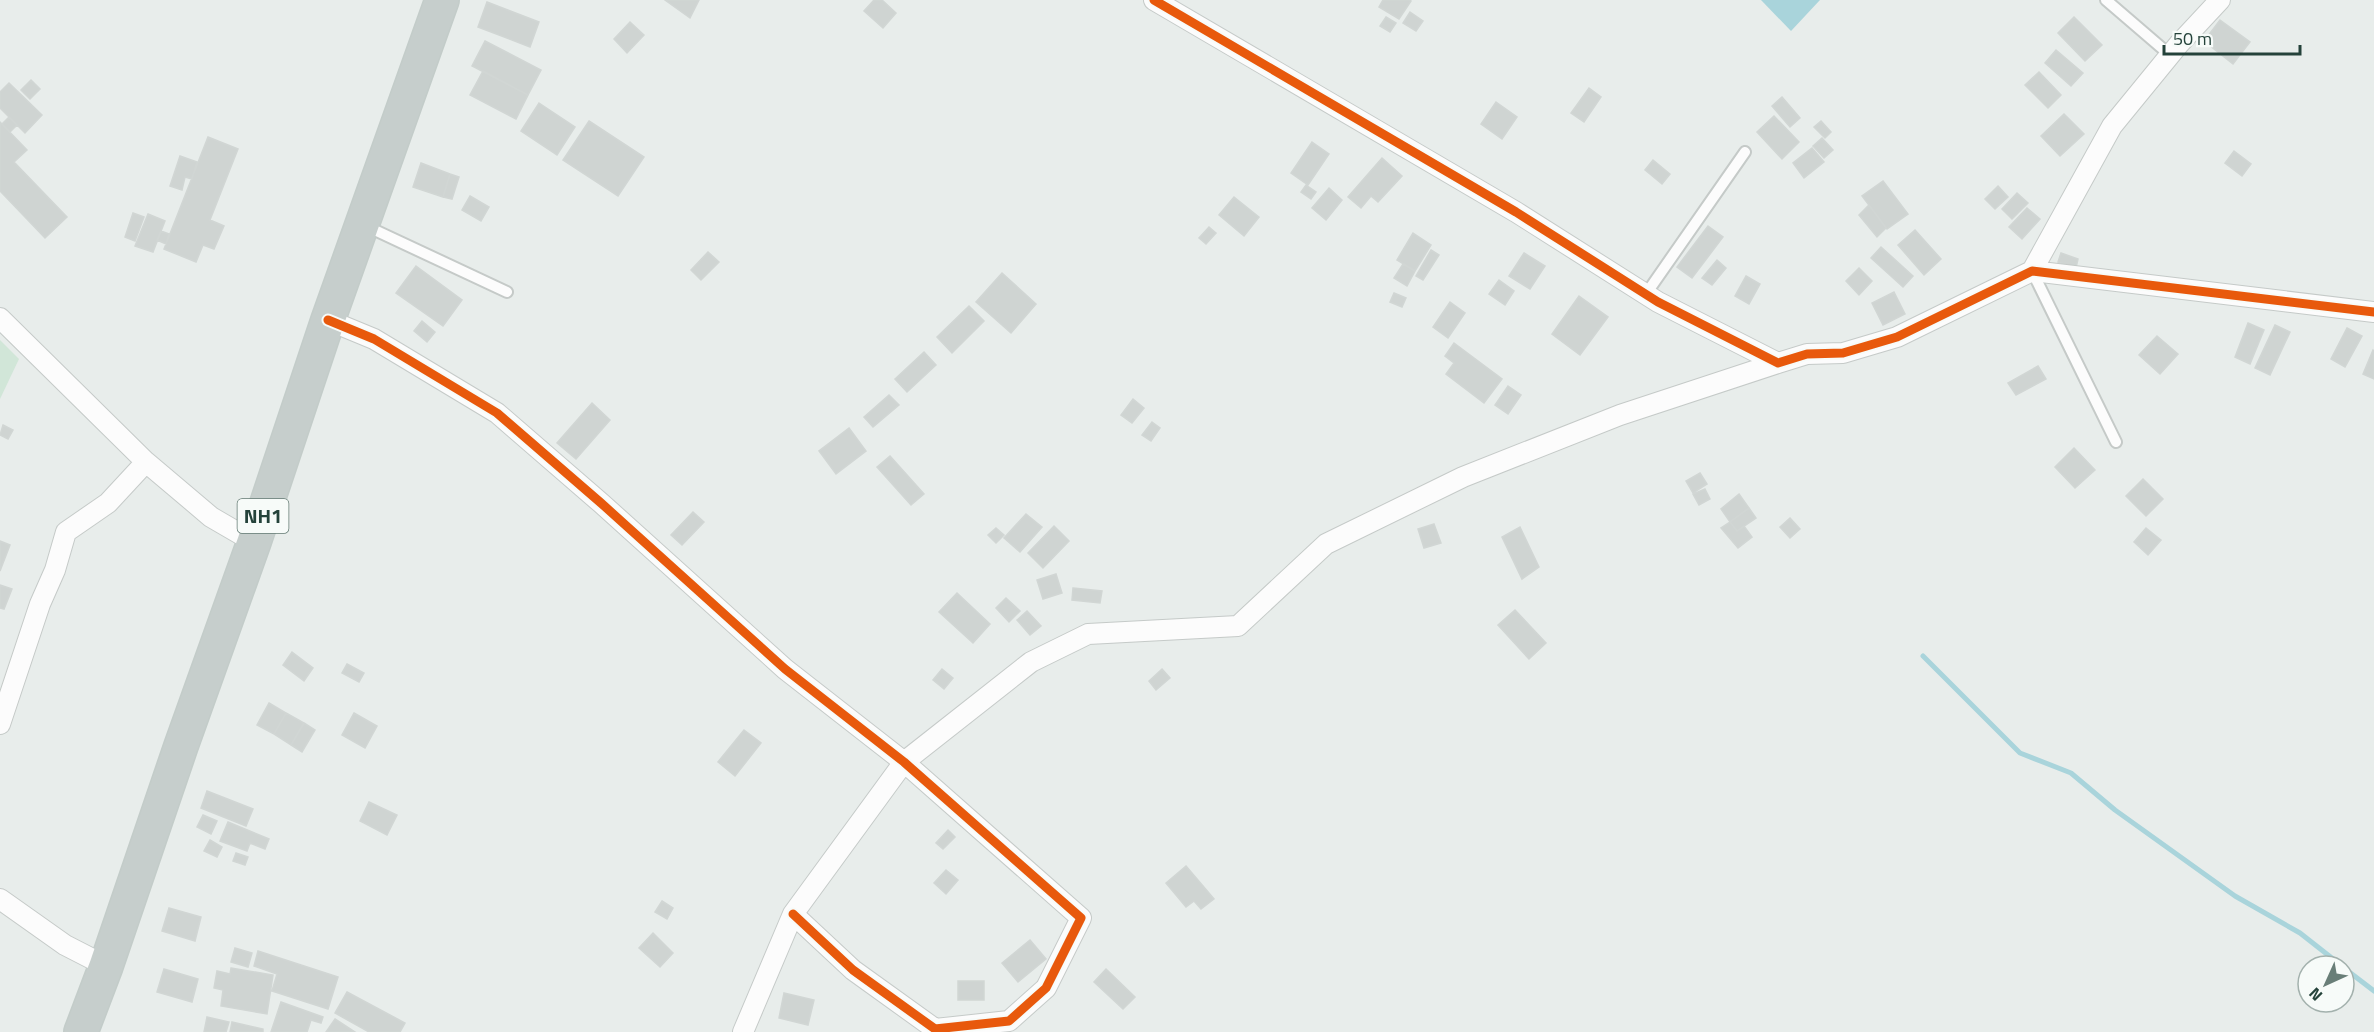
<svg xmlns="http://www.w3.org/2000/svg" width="2374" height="1032" font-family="'Titillium Web',sans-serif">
<rect width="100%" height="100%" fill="#e8edeb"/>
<!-- green -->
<path fill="#d1e6d8" d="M0 340 19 359 0 399Z"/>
<!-- water -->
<path fill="#a9d4db" d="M1761 0H1820L1791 31Z"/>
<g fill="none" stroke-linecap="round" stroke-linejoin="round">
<!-- stream -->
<path stroke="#a9d4db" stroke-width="5" d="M1923 656 2020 753 2071 773 2115 810 2235 896 2300 933 2342 966
M2344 968 2374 991"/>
</g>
<!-- building -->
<path fill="#cfd4d2" stroke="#d1d6d4" stroke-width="1.5" d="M665 0H699L690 18Z
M874 0H882L896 13 883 28 864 11Z
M1383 0H1409L1411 1 1399 19 1379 7Z
M487 2 539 22 530 47 478 27Z
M1410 12 1423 21 1416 31 1403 23Z
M1386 17 1396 23 1390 32 1380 26Z
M2074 17 2102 45 2085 61 2058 33Z
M2220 20 2250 42 2233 64 2204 41Z
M630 22 644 35 627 53 614 39Z
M485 41 541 70 528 95 472 66Z
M2056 50 2083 73 2071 86 2045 63Z
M483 71 528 95 516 119 470 95Z
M2039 72 2061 95 2048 108 2025 85Z
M31 80 40 89 30 99 21 90Z
M9 83 42 115 25 133 0 108V92Z
M1589 88 1601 97 1584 122 1571 113Z
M1782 97 1800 118 1790 127 1772 106Z
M1496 102 1517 117 1502 139 1481 124Z
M539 103 575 127 557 155 521 131Z
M2064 114 2084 134 2060 156 2041 136Z
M1774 116 1799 142 1782 159 1757 132Z
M9 117 17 125 10 132 2 124Z
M589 121 644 157 618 196 563 160Z
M1821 121 1831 132 1825 138 1814 127Z
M0 122 27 150 14 162 67 217 45 238 0 191Z
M208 137 238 149 210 220 224 226 214 249 203 245 196 262 164 249Z
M1822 138 1833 150 1824 158 1813 146Z
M1312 142 1329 154 1308 185 1291 173Z
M1812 148 1824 162 1804 178 1793 163Z
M2234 151 2251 164 2242 176 2225 163Z
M180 156 197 162 192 179 185 177 182 190 170 186Z
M1382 158 1402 176 1378 202 1371 196 1361 208 1348 197Z
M1653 160 1670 174 1662 184 1645 170Z
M421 163 450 174 443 197 413 187Z
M450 174 459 177 452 199 443 197Z
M1883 181 1908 214 1887 229 1862 196Z
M1306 185 1316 192 1311 199 1301 192Z
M1998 186 2008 197 1995 209 1985 199Z
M1329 188 1342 200 1326 220 1312 208Z
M2017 193 2028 203 2012 219 2002 209Z
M470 196 489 207 481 221 462 210Z
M1234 197 1259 217 1244 236 1219 215Z
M1869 205 1886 228 1877 237 1859 215Z
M2027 208 2040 219 2022 239 2009 227Z
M133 213 144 217 135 241 125 237Z
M148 214 165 221 153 252 135 246Z
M1708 226 1723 237 1692 278 1677 267Z
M1209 227 1216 233 1206 244 1199 238Z
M1915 230 1941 259 1924 275 1898 245Z
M161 231 169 234 166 244 157 240Z
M1413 233 1431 245 1415 271 1397 260Z
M1881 247 1913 276 1903 287 1871 258Z
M1431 250 1439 255 1423 280 1416 276Z
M708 252 719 262 701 280 691 270Z
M1524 253 1545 266 1530 289 1509 276Z
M2061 253 2078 259 2076 268 2058 262Z
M1717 260 1726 268 1712 285 1702 278Z
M1403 264 1415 271 1407 286 1394 278Z
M416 266 462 300 443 326 396 293Z
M1859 268 1872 281 1859 295 1846 281Z
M1002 273 1036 304 1011 333 976 302Z
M1746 276 1760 284 1749 304 1735 296Z
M1499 280 1514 291 1505 305 1489 294Z
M1894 292 1905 314 1883 325 1872 303Z
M1394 293 1406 298 1402 307 1390 302Z
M1579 296 1608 317 1580 355 1552 334Z
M1450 302 1465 313 1448 338 1433 327Z
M969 306 984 321 952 353 937 337Z
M422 321 435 332 427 342 414 331Z
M2248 323 2264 330 2250 364 2235 357Z
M2275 325 2290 332 2270 375 2255 368Z
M2347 328 2362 336 2345 367 2331 359Z
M2157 336 2178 354 2160 374 2139 355Z
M1454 343 1502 379 1484 403 1446 374 1454 363 1445 356Z
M2373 350 2374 351V379L2363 374Z
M924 352 936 365 907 392 895 379Z
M2038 366 2046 379 2016 395 2008 383Z
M1508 386 1521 395 1508 414 1495 405Z
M889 395 899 405 873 427 864 417Z
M1133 399 1144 408 1132 423 1121 415Z
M592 403 610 420 576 459 557 443Z
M1152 422 1160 428 1151 441 1142 435Z
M3 425 13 430 8 439 0 435Z
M849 428 866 451 836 474 819 451Z
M2074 448 2095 470 2075 488 2055 467Z
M890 456 924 494 911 505 877 467Z
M1700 473 1707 484 1693 493 1686 481Z
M2143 479 2163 499 2146 516 2126 496Z
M1705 489 1710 499 1699 505 1693 494Z
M1739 494 1749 508 1730 522 1721 509Z
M1749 508 1756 518 1737 531 1730 522Z
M693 512 704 522 682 545 671 535Z
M1026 514 1042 527 1020 552 1004 538Z
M1790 518 1800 529 1790 538 1780 527Z
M1730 522 1737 531 1744 526 1752 537 1738 548 1721 528Z
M1434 524 1441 543 1424 548 1418 529Z
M1054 526 1069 541 1043 568 1028 553Z
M1520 527 1539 567 1522 579 1502 537Z
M996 528 1004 535 996 543 988 535Z
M2146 528 2161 540 2148 555 2134 542Z
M0 541 10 545 0 571Z
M1056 574 1062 593 1043 599 1037 580Z
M0 585 12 589 4 609 0 608Z
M1073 588 1102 591 1100 603 1072 600Z
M957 593 990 624 973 643 939 612Z
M1006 598 1020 611 1009 622 996 608Z
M1515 610 1546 643 1529 659 1498 625Z
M1027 611 1041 626 1030 635 1017 620Z
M292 652 313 668 304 681 283 665Z
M347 664 364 673 359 682 342 673Z
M942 669 953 678 944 689 933 680Z
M1162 669 1170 678 1156 690 1149 681Z
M269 703 286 713 274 734 257 725Z
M286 713 304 723 291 745 274 734Z
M354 713 377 726 365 748 342 735Z
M304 723 315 730 302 752 291 745Z
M744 730 761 743 735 776 718 762Z
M207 791 253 809 246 826 201 808Z
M369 802 397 815 387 835 360 821Z
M203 815 217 821 211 834 197 827Z
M228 822 269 839 265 849 250 843 247 851 220 841Z
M948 830 955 837 943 849 936 843Z
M210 840 222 847 217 857 204 851Z
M236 853 248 857 245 865 233 861Z
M1186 866 1214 899 1201 909 1194 901 1186 907 1166 883Z
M946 870 958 880 946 894 934 883Z
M662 901 673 908 667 919 655 912Z
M169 908 201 917 195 941 162 931Z
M653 933 673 953 660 967 639 948Z
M1030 940 1046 959 1018 982 1002 963Z
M235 948 252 953 248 967 231 962Z
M258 951 338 977 328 1009 272 991 277 974 254 966Z
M231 968 273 975 267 1014 221 1006 223 990 214 988 217 971 230 974Z
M164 969 198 979 192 1002 157 992Z
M1106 969 1135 997 1123 1009 1094 982Z
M958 981H984V1000H958Z
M347 992 405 1023 400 1032H369L335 1013Z
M784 993 814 1000 808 1025 779 1018Z
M281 1002 323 1017 321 1023 311 1020 307 1032H271Z
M207 1017 229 1022 226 1032H204Z
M335 1019 355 1032H326Z
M232 1022 263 1029V1032H230Z"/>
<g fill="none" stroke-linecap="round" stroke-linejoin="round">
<defs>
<path id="service" d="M2106 0 2170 55
M366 226 507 292
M2032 271 2116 442
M1646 294 1745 152"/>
<path id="minor" d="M1154 0 1516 212 1658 302 1778 363 1807 354 1843 353 1897 337 2032 271 2374 312
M2032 271 2112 126 2179 44 2220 0
M0 318 146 462 211 517 254 542
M328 320 374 339 497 413 601 503 785 669 904 762 1081 918 1046 988 1009 1021 935 1029 853 970 793 914
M0 724 40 604 55 570 66 532 108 503 146 462
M0 899 65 945 106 966
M743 1032 793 914 904 762 1031 662 1088 634 1238 626 1326 544 1463 477 1620 415 1778 363"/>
<path id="trunk" d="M81 1032 106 966 181 746 254 542 328 320 442 0"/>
</defs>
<!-- service casing -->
<use href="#service" stroke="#c5cac8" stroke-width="14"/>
<!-- minor casing -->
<use href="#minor" stroke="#c5cac8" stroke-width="22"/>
<!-- trunk casing -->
<use href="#trunk" stroke="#c3ccc9" stroke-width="36"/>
<!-- service -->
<use href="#service" stroke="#fcfcfc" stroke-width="10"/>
<!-- minor -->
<use href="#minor" stroke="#fcfcfc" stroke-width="20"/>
<!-- trunk -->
<use href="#trunk" stroke="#c6cecc" stroke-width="33"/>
<defs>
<path id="cycleway" d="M1154 0 1516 212 1658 302 1778 363 1807 354 1843 353 1897 337 2032 271 2374 312
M328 320 374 339 497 413 601 503 785 669 904 762 1081 918 1046 988 1009 1021 935 1029 853 970 793 914"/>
</defs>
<!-- cycleway casing -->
<use href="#cycleway" stroke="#f7fbf9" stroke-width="13"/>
<!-- cycleway -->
<use href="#cycleway" stroke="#e8590c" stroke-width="9"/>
</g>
<g text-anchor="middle" stroke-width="4.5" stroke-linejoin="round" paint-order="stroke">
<!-- shield labels -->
<rect fill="#f7fbf9" stroke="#637a73" stroke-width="1.5" x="237.5" y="499" width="51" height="34" rx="4.5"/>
<g font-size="20" font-weight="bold" fill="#24423a">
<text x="263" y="523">NH1</text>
</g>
</g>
<!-- north arrow -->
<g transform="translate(2326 984) rotate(225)"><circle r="28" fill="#f7fbf9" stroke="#a3b1ad" stroke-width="1.5"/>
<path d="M0-4.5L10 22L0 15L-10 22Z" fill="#697e78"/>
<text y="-9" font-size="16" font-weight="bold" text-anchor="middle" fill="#24423a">N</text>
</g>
<!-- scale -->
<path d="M2164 45v9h136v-9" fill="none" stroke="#24423a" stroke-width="3"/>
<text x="2173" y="45" font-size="18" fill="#24423a" stroke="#f7fbf9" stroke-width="4.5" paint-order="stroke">50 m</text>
</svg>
